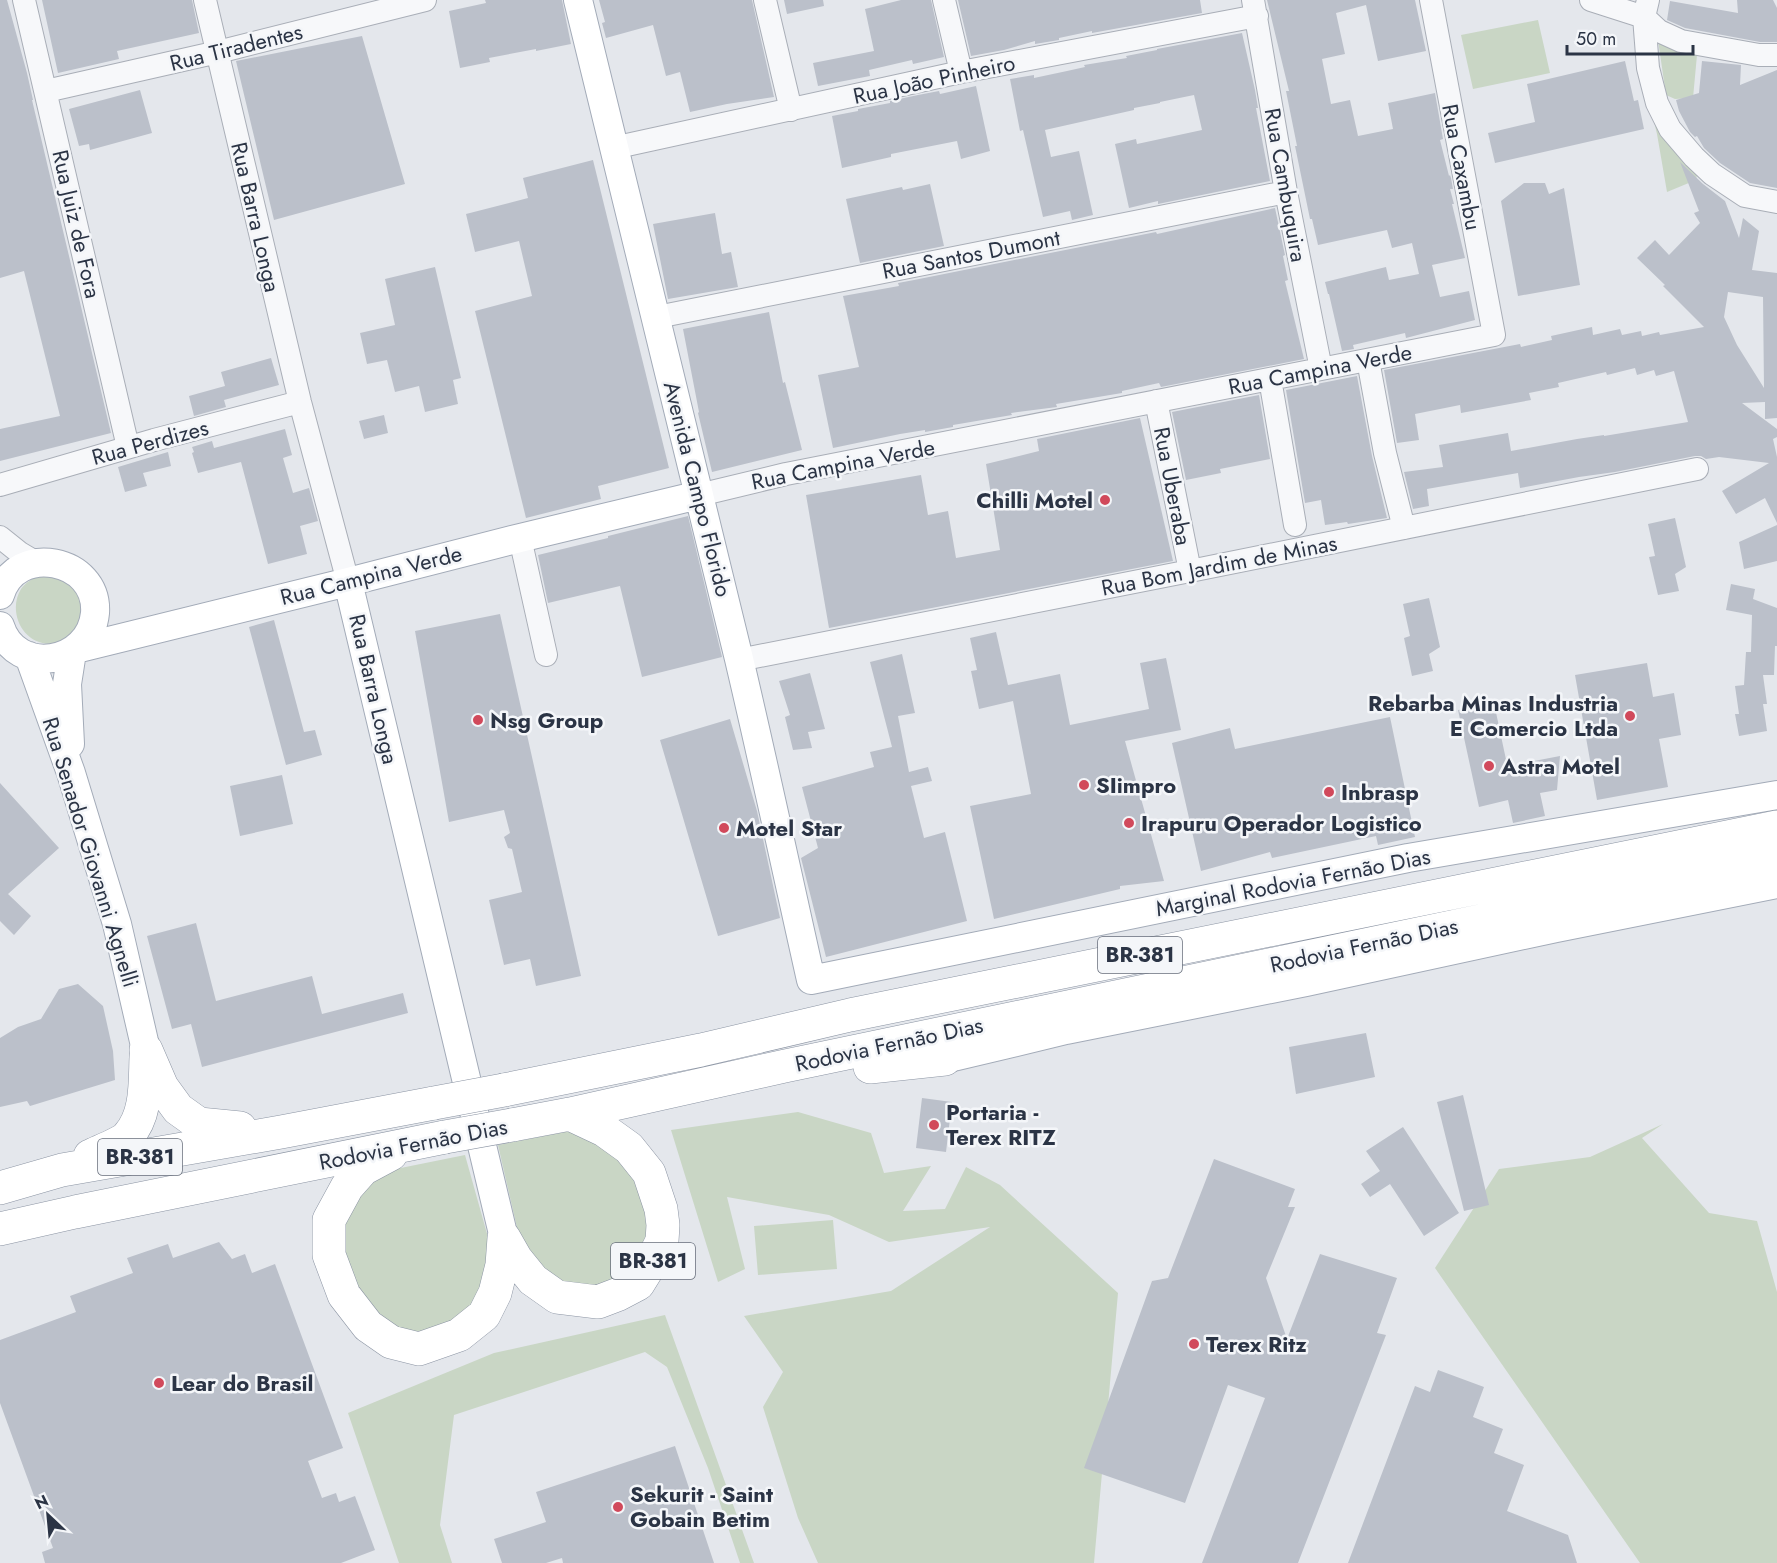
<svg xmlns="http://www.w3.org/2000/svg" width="1777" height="1563" font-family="Jost,sans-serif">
<rect width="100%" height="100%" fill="#e4e7ec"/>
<!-- green -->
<path fill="#c9d6c5" d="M1538 20 1550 73 1473 89 1461 35Z
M1658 40 1697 55 1693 98 1675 99 1666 95Z
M1644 80 1698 169 1696 180 1667 192 1657 134Z
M40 575H64L86 603 73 636C67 639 58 643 51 644 23 645 7 612 21 589 26 582 32 579 40 575Z
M798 1112 871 1133 884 1173 931 1166 903 1211 945 1209 966 1167 1000 1185 1118 1293 1094 1563H818L798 1518 763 1407 783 1372 744 1316 891 1291 990 1227 889 1242 829 1215 727 1197 745 1269 718 1282 671 1130Z
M1663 1124 1642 1138 1709 1213 1757 1221 1777 1292V1563H1640L1435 1268 1499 1169 1590 1157Z
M580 1129 616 1147 645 1186 656 1229 639 1266 603 1290 565 1288 533 1266 518 1232 498 1145Z
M465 1155 491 1248 490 1282 460 1327 414 1336 383 1321 359 1301 338 1254 339 1219 371 1174Z
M833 1220 837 1269 758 1275 754 1226Z
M665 1315 754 1563H740L708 1468 667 1367 645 1352 454 1415 440 1525 452 1563H399L348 1413 494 1353Z"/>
<!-- building -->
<path fill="#bbc0ca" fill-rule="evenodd" d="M0 0H7L27 73 33 100H32L111 433 0 461V429L60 416 24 271 0 278Z
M42 0H192L199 33 117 51 119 59 58 73Z
M485 0H562L571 44 536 51V49L489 58 490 62 460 68 449 11 486 3Z
M599 0H752L774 97 727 104 690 112 680 72 666 76 653 25 606 38 602 23 605 22Z
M784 0H823L824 6 787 14Z
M901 0H931L944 57 913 64 912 60 869 70 870 76 818 86 813 63 874 51 865 9Z
M958 0H1200L1202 13 1092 33V31L1059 38V40L1035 44V41L1004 50 971 56Z
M1267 0H1415L1426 51 1378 61 1366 5 1336 13 1345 54 1322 59 1331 104 1350 100 1358 136 1393 129 1388 103 1435 93 1443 139 1440 140 1449 176 1450 175 1451 178 1453 189H1450L1454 204H1452L1465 258 1432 265 1440 297 1469 291 1475 320 1406 338 1405 333 1353 345 1354 349 1342 351 1329 294H1328L1325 282 1386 267 1389 280 1419 274 1412 243 1392 248 1387 230 1318 245 1312 219H1310L1295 146H1297L1286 91H1289Z
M1737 0H1773L1777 8V42H1760L1685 28 1667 20 1670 1 1738 13Z
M1242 33 1255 90 1258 108H1256L1270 181 1158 204V201L1129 208 1115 144 1136 139 1137 144 1202 130 1194 95 1160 102V103L1134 108V110L1045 130 1051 157 1079 151 1093 215 1072 220 1070 211 1043 217 1023 130 1020 131 1010 79 1034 75V78L1067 71 1085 67 1084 65 1127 58 1126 56 1157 50V49Z
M362 36 405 184 274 220 236 61Z
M1625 61 1634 101 1638 100 1644 129 1495 163 1488 133 1535 122 1527 84Z
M1702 61 1741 65 1740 85 1777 70V188L1750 183 1720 163 1704 148 1697 136 1695 137 1690 132 1679 111 1676 100 1699 93Z
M976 86 990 151 961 159 957 141 891 154V157L842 168 832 116 858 111V109L890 103V101L918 95 939 91 940 94Z
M140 90 152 133 90 150 89 144 79 146 69 109Z
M593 160 669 468 598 486 601 499 526 518 475 311 532 296 519 241 475 252 466 214 528 198 523 178Z
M1680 162 1703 184 1725 201 1739 238 1743 218 1759 231 1752 270 1777 273V418L1765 419V402L1742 403 1777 429V437L1773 439 1777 457V523L1765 498 1736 514 1722 491 1769 463 1719 457 1706 459 1701 456H1695L1615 472 1579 477 1520 488 1518 473 1427 489 1429 506 1413 509 1404 472 1443 467 1439 445 1508 433 1511 451 1577 439 1604 435V436L1688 422 1674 371 1656 376 1654 370 1637 375 1635 368 1607 375 1606 372 1558 383 1559 387 1529 393 1531 400 1461 413 1460 405 1415 414 1419 440 1397 443 1384 370 1520 344 1521 347 1552 340 1551 336 1592 327 1593 335 1620 329 1622 335 1641 331 1642 336 1659 332 1660 335 1704 327 1663 286 1665 285 1637 258 1655 240 1669 255 1700 223 1694 213 1699 211ZM1728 292 1763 297 1764 388 1737 345 1724 317Z
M1524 183H1545L1549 194 1564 188 1580 285 1518 296 1501 201Z
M930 184 944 246 860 263 846 199 902 187 903 190Z
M1275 208 1285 255 1283 256 1288 280 1285 281 1304 359 1161 387 1159 383 1122 391V393L1056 404 1057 407 1011 413 1012 415 953 425V427L925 432V430L900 434 833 448 818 375 859 367 843 296 899 286 898 283 914 280 1156 232 1157 234Z
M715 213 722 254 731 252 738 287 668 299 653 224Z
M435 267 461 378 453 380 458 404 425 412 419 386 395 392 387 360 367 364 360 333 395 325 385 279Z
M769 312 783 383 785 382 802 450 712 472 698 413 699 412 683 329Z
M271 358 279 385 224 400 226 407 194 416 189 396 225 386 221 372Z
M1357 376 1372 456 1387 518 1348 524 1347 522 1325 525 1321 500 1305 503 1286 390Z
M1259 395 1270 459 1220 469 1221 473 1186 480 1172 412Z
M384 415 388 433 364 439 359 421Z
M1140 418 1173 561 829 628 806 495 921 475 928 515 948 511 956 558 1000 550 986 464 1039 451 1037 439Z
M285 429 292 455 283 458 293 493 309 488 318 521 300 526 307 554 268 564 241 462 198 473 192 453 194 452 192 447 212 441 214 448Z
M168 452 171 466 143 473 147 486 125 492 118 467Z
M688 516 722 657 642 677 620 586 548 603 538 555 608 538V536Z
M1675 518 1686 567 1675 574 1679 591 1658 595 1649 557 1655 556 1648 524Z
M1777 525V561L1744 569 1739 542Z
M1731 584 1755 589 1753 599 1777 608V646H1775L1774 675H1763L1767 704H1763L1767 731 1739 736 1735 714H1739L1735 686 1744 685 1746 652H1751L1752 615 1726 610Z
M1429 598 1440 647 1429 654 1433 671 1412 676 1404 638 1410 636 1403 604Z
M500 614 581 976 536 986 530 959 504 965 489 900 522 892 512 849 508 848 504 837 510 833 504 810 449 822 415 631Z
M274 620 304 732 315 730 322 755 286 765 249 627Z
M996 632 1008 685 1060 674 1070 725 1149 709 1140 663 1166 658 1181 730 1125 741 1164 881 1120 886V889L994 919 970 806 1031 794 1013 701 979 709 971 671 977 670 970 638Z
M902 654 915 713 898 716 909 772 928 767 932 781 911 786 924 838 945 832 967 921 826 957 801 858 818 848 802 787 874 767 870 752 892 747 870 662Z
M1647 663 1653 697 1674 693 1681 735 1659 739 1668 787 1597 800 1575 675Z
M810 673 825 729 808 732 812 748 793 750 785 717 790 715 779 681Z
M1494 703 1508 769 1532 773 1534 761 1560 756 1557 790 1540 793 1545 816 1513 823 1508 800 1479 807 1458 710Z
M1390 717 1415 837 1378 845 1376 836 1272 858 1270 852 1201 871 1172 743 1230 728 1235 749Z
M730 719 757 811 780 918 718 936 660 740Z
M282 775 293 824 240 836 230 786Z
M0 783 59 848 8 894 31 916 14 935 0 921Z
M196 923 216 1001 312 976 322 1014 403 993 408 1013 202 1067 191 1024 172 1029 147 936Z
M78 984 103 1006 113 1051 115 1080 30 1106 27 1101 0 1107V1038L18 1027 41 1019 59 989Z
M1366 1033 1375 1077 1296 1094 1289 1047Z
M1463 1095 1489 1205 1464 1211 1437 1102Z
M922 1098 952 1102 946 1152 916 1148Z
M1403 1127 1459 1213 1424 1236 1390 1184 1370 1197 1361 1184 1380 1171 1366 1151Z
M1214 1159 1295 1189 1288 1207H1295L1266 1278 1287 1339 1320 1254 1397 1278 1377 1333 1386 1335 1298 1563H1202L1265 1398 1228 1385 1185 1503 1084 1468 1152 1281 1168 1278Z
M219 1242 232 1259 245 1254 252 1273 275 1264 343 1448 308 1461 322 1498 336 1493 339 1502 355 1496 375 1550 341 1563H45L42 1552 53 1548 0 1403V1340L76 1312 70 1296 133 1273 127 1258 168 1244 173 1258Z
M1438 1370 1484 1387 1473 1417 1503 1429 1494 1453 1524 1465 1507 1511 1568 1535 1577 1563H1348L1415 1386 1430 1392Z
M675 1446 714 1563H563L562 1558 546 1563H502L494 1539 546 1522 536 1492Z"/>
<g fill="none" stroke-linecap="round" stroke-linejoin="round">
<defs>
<path id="minor" d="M24 0 128 447
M205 0 300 402 348 582
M765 0 791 110
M944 0 961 72
M1253 0 1286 192 1321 369
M1591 0 1644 17 1659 31 1681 41 1759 55H1777
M1648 0 1644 17 1648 68 1657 103 1670 129 1694 157 1712 174 1745 196 1777 202
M46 91 218 52 425 0
M613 148 961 72 1257 16
M657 317 1286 192
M1368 360 1385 453 1404 528
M1270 379 1295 525
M1156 401 1190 571
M0 485 154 440 300 402
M699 495 786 474 1494 335 1431 0
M0 537 20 553 37 563
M520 538 546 655
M739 660 1190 571 1697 469"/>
<path id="major" d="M578 0C630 220 687 439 739 659 764 765 787 873 811 980L1408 858 1777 795
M348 582 504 1238
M0 595C15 542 99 558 95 613 90 665 16 677 0 626
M76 649 348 582 520 538 699 495
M29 656 71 773 117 924 146 1050
M70 744 67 684 72 652
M945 1059 1066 1030 1306 982 1556 928 1777 884"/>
<path id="highway" d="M146 1050 162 1087 178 1109 199 1124 240 1128
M870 1067 945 1059
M504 1090 701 1050 850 1015 1777 827
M512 1125 570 1114 785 1066 1777 859
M391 1154 363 1169 347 1187 329 1220V1255L344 1295 368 1326 391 1342 419 1349 459 1335 484 1315 495 1293 502 1265 504 1238
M90 1156C100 1151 122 1143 128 1136 147 1115 145 1083 146 1057
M0 1188 62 1170 281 1132 434 1103
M0 1229 75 1212 445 1137
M504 1238 516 1259 533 1280 557 1297 598 1302 619 1294 638 1284 651 1263 662 1241 663 1225 661 1209 649 1173 629 1148 604 1130 570 1114"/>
</defs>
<!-- minor casing -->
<use href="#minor" stroke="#a9aeb7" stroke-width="24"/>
<!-- major casing -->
<use href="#major" stroke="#a3abb8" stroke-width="30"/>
<!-- highway casing -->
<use href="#highway" stroke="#8b94a3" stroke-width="34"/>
<!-- minor -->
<use href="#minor" stroke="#f7f8fa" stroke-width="22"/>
<!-- major -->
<use href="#major" stroke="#fff" stroke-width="28"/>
<!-- highway -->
<use href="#highway" stroke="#fff" stroke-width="33"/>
<defs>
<path id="highway-bridge" d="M434 1103 504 1090
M445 1137 512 1125"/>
</defs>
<!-- highway-bridge casing -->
<use href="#highway-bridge" stroke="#8b94a3" stroke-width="34" stroke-linecap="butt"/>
<!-- highway-bridge -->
<use href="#highway-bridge" stroke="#fff" stroke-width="33"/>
</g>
<!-- markers -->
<g fill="#d1495b" stroke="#f4f6f9" stroke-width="2">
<circle cx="1105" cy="500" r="6"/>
<circle cx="1630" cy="716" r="6"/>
<circle cx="478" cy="720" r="6"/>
<circle cx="1489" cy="766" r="6"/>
<circle cx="1084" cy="785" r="6"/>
<circle cx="1329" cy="792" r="6"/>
<circle cx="1129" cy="823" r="6"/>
<circle cx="724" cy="828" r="6"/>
<circle cx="934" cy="1125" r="6"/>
<circle cx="1194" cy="1344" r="6"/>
<circle cx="159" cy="1383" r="6"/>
<circle cx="618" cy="1507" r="6"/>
</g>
<g text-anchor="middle" stroke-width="5" stroke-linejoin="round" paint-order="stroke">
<!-- shield labels -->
<g fill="#f4f6f9" stroke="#676e7b" stroke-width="1.5">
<rect x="1098" y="937" width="84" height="36" rx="4.5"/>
<rect x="98" y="1139" width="84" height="36" rx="4.5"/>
<rect x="611" y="1243" width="84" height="36" rx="4.5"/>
</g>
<g font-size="21" font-weight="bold" fill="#2b3445">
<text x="1140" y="962">BR-381</text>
<text x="140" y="1164">BR-381</text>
<text x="653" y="1268">BR-381</text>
</g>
<!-- street labels -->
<g font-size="22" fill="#2b3445" stroke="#f4f6f9">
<text transform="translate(236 47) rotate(-14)" y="8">Rua Tiradentes</text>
<text transform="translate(934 79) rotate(-12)" y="8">Rua João Pinheiro</text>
<text transform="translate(1462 167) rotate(79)" y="8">Rua Caxambu</text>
<text transform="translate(1286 185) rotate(80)" y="8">Rua Cambuquira</text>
<text transform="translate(256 217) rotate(77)" y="8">Rua Barra Longa</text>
<text transform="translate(77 224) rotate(77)" y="8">Rua Juiz de Fora</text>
<text transform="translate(971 254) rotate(-11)" y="8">Rua Santos Dumont</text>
<text transform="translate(1320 369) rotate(-11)" y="8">Rua Campina Verde</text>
<text transform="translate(150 442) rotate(-15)" y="8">Rua Perdizes</text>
<text transform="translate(843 464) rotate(-11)" y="8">Rua Campina Verde</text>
<text transform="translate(1173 486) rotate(79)" y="8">Rua Uberaba</text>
<text transform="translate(698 489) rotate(76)" y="8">Avenida Campo Florido</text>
<text transform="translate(1219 565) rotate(-11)" y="8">Rua Bom Jardim de Minas</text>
<text transform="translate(371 575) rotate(-14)" y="8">Rua Campina Verde</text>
<text transform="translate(374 689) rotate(77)" y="8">Rua Barra Longa</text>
<text transform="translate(91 852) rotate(73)" y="8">Rua Senador Giovanni Agnelli</text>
<text transform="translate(1293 882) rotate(-11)" y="8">Marginal Rodovia Fernão Dias</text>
<text transform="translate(1364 945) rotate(-12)" y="8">Rodovia Fernão Dias</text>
<text transform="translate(889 1044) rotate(-12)" y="8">Rodovia Fernão Dias</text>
<text transform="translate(413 1144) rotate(-11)" y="8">Rodovia Fernão Dias</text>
</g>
<!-- poi labels -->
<g font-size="22" font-weight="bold" fill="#2b3445" stroke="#f4f6f9" text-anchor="start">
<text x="1093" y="508" text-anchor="end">Chilli Motel</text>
<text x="1618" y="711" text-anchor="end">Rebarba Minas Industria<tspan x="1618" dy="25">E Comercio Ltda</tspan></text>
<text x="490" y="728">Nsg Group</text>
<text x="1501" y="774">Astra Motel</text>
<text x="1096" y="793">SIimpro</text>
<text x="1341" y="800">Inbrasp</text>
<text x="1141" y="831">Irapuru Operador Logistico</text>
<text x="736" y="836">Motel Star</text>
<text x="946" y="1120">Portaria -<tspan x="946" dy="25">Terex RITZ</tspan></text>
<text x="1206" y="1352">Terex Ritz</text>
<text x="171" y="1391">Lear do Brasil</text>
<text x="630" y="1502">Sekurit - Saint<tspan x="630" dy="25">Gobain Betim</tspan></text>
</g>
</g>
<!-- north arrow -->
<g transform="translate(48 1515) rotate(334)" stroke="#f4f6f9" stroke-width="4.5" paint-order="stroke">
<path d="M0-4.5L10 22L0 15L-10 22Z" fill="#2b3445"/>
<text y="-9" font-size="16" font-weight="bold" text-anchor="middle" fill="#2b3445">N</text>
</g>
<!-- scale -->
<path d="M1567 45v9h126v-9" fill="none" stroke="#2b3445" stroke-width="3"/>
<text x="1576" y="45" font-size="18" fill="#2b3445" stroke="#f4f6f9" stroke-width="4.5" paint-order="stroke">50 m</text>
</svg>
